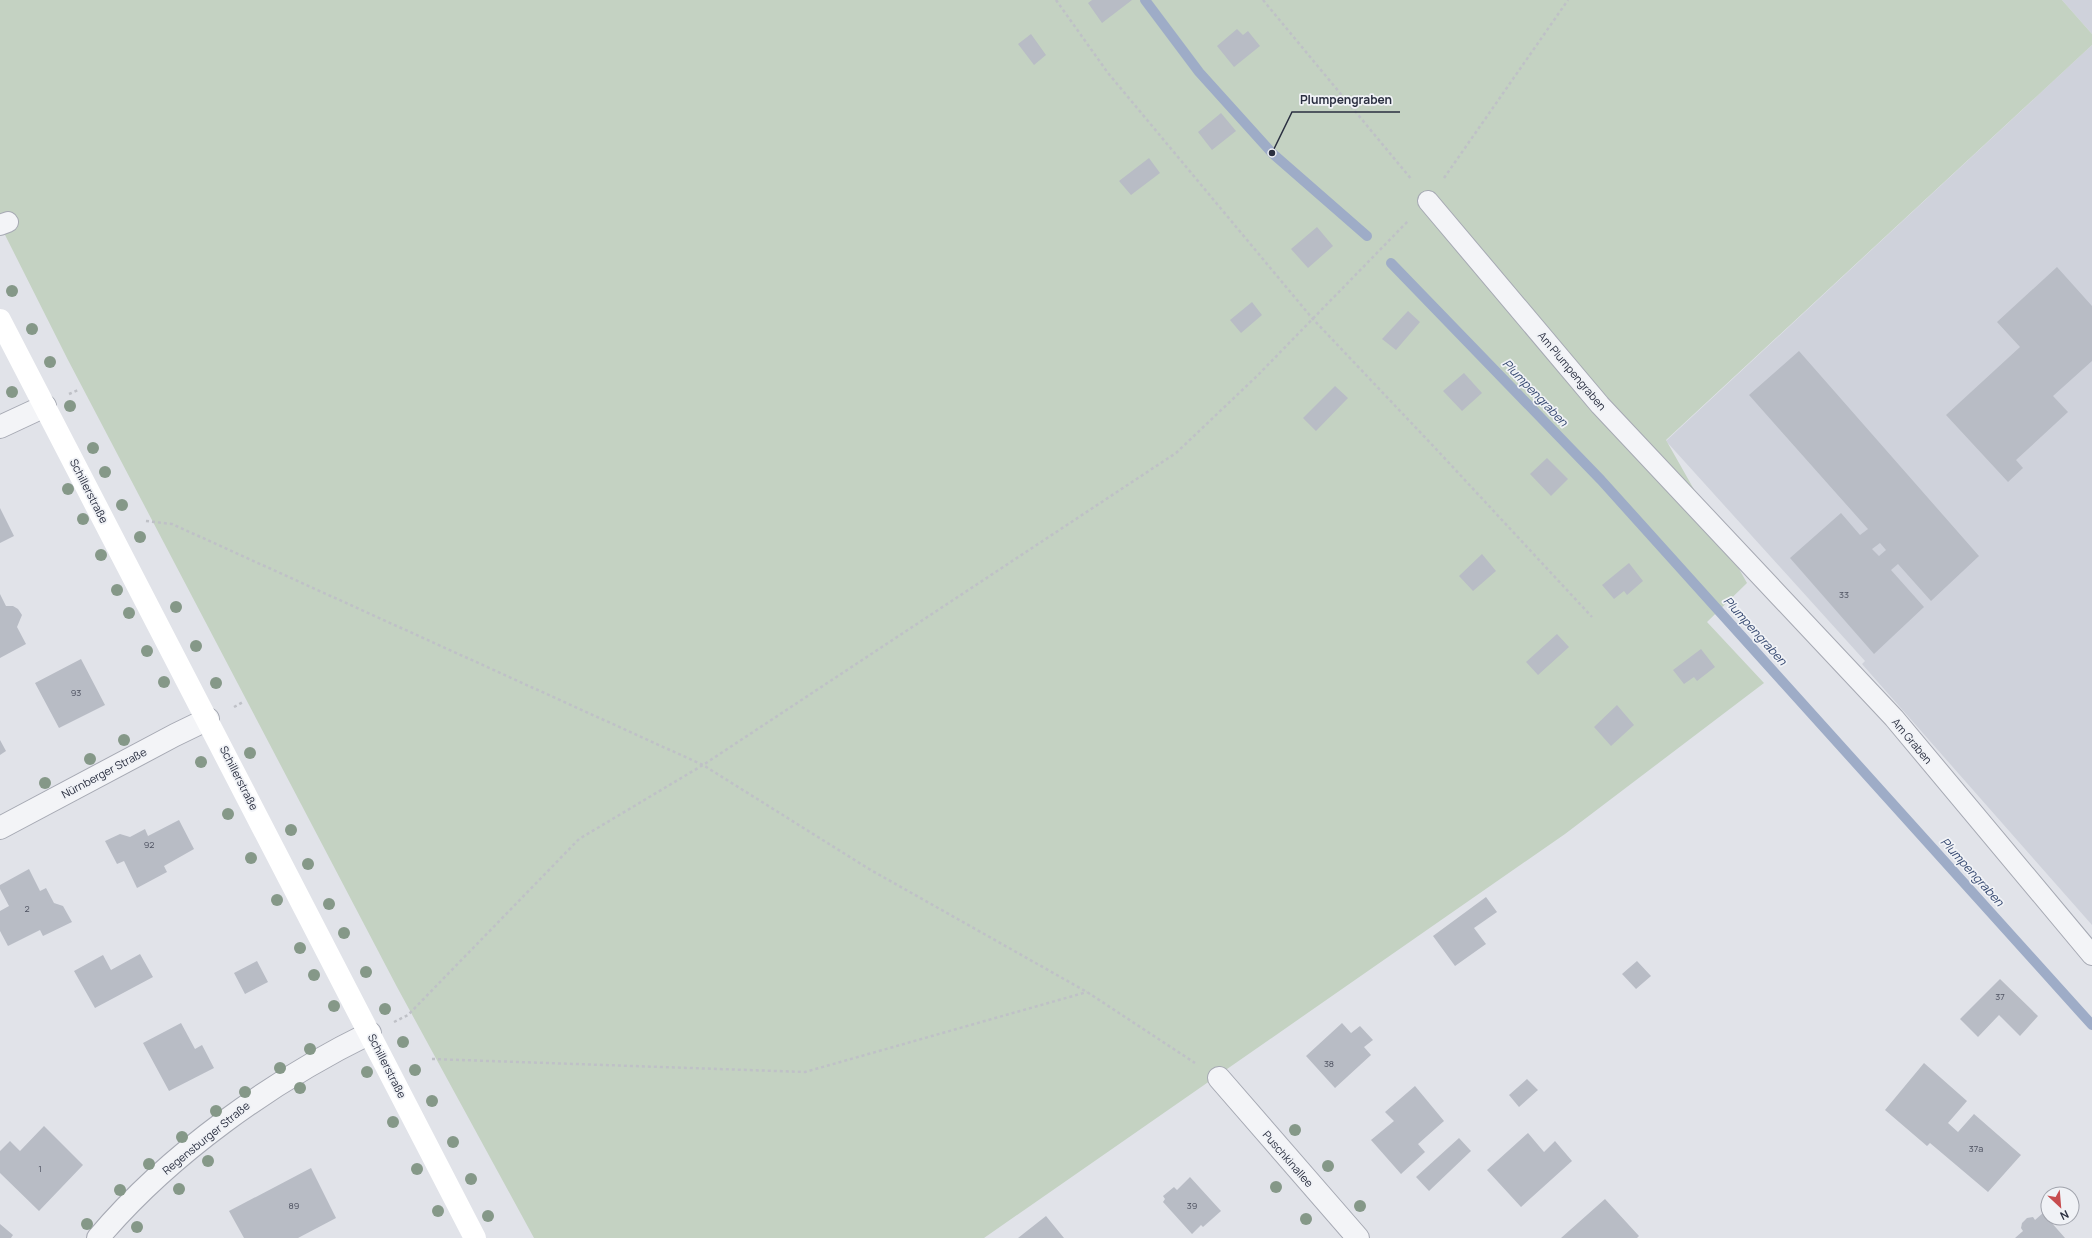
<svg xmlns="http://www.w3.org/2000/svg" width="2092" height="1238" font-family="Manrope,sans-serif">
<rect width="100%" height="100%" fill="#e1e3e9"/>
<!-- built -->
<path fill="#cfd2db" d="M2062 0H2092V34Z
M2092 45V925L1862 664 1865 661 1666 441Z"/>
<!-- green -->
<path fill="#c4d2c2" d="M0 0H2062L2092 34V45L1666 440 1747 583 1707 622 1764 683 1565 834 984 1238H534L397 987 68 360 0 225Z"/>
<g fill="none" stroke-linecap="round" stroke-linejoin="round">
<!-- stream -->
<path stroke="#9eacc7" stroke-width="10" d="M1145 0 1199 72 1272 153 1367 236
M1391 263 1601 480 2092 1025"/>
</g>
<!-- building -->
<path fill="#b8bcc5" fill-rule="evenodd" d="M1092 0H1132L1102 23 1088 3Z
M1237 29 1243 35 1248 31 1260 46 1234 67 1217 46Z
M1031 34 1046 55 1034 65 1018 44Z
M1221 113 1236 131 1212 150 1198 132Z
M1149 158 1160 173 1131 195 1119 181Z
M1317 227 1333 246 1308 268 1291 249Z
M2057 267 2092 306V361L2053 396 2068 412 2016 460 2023 468 2008 482 1946 415 2020 347 1997 322Z
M1252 302 1262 315 1241 333 1230 320Z
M1408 311 1420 322 1396 350 1382 339Z
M1799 351 1979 556 1931 601 1898 564 1891 570 1924 607 1874 654 1790 558 1841 513 1860 535 1868 529 1749 395ZM1880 543 1886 550 1879 556 1872 549Z
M1464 373 1482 393 1462 411 1443 391Z
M1335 386 1348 398 1316 431 1303 418Z
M1547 458 1568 479 1551 496 1530 474Z
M0 508 14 536 0 543Z
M1482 554 1496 571 1473 591 1459 576Z
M1629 563 1643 581 1627 595 1624 591 1614 599 1602 585Z
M0 594 6 606H13L18 609 22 615 17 627 26 644 0 658Z
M1557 634 1569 647 1538 675 1526 662Z
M1701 649 1715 667 1697 681 1694 677 1684 684 1673 670Z
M81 659 105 705 59 728 35 683Z
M1617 705 1634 725 1611 746 1594 727Z
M0 740 6 751 0 755Z
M179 820 194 849 164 866 167 872 137 888 124 861 117 864 105 841 120 834 130 837 145 829 148 836Z
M29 869 40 891 46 888 54 903 63 906 72 922 43 936 40 930 8 946 0 931V911L9 906 0 889V885Z
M1486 897 1497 912 1474 928 1486 944 1455 966 1433 936Z
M140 954 153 977 95 1008 74 971 103 955 111 970Z
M257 961 268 982 245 994 234 973Z
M1637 961 1651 976 1636 989 1622 974Z
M2000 979 2038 1016 2020 1036 1999 1015 1978 1037 1960 1019Z
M181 1023 195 1049 202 1045 214 1068 169 1091 143 1043Z
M1342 1023 1351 1033 1360 1026 1373 1040 1364 1047 1371 1055 1335 1088 1306 1056Z
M1924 1063 1967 1101 1948 1123 1958 1132 1974 1114 2021 1155 1988 1192 1930 1143 1927 1146 1885 1110Z
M1527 1079 1538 1090 1519 1107 1509 1095Z
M1415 1086 1444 1121 1418 1144 1425 1152 1401 1174 1371 1140 1394 1121 1385 1112Z
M44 1126 83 1165 39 1211 0 1173V1151L10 1141 20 1151Z
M1528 1133 1544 1152 1555 1141 1572 1161 1521 1207 1487 1170Z
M1459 1138 1471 1151 1429 1191 1416 1177Z
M311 1168 336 1218 298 1238H244L229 1211Z
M1190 1177 1221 1211 1203 1227 1201 1225 1192 1234 1163 1202 1165 1199 1163 1196 1174 1187 1177 1190Z
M1605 1199 1639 1236 1637 1238H1561Z
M2043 1213 2065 1238H2015L2023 1231 2021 1228 2022 1223 2027 1218 2033 1217 2035 1220Z
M1046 1216 1064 1238H1018Z
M0 1224 13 1235 11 1238H0Z"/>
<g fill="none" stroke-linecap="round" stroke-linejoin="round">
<defs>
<path id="lane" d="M1428 201 1600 405 1894 718 2092 955
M0 225 8 222"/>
<path id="street" d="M0 427 45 406
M0 828 175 735 208 719
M1219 1078 1358 1238
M98 1238C169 1154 272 1081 370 1033"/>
</defs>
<!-- lane casing -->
<use href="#lane" stroke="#a6a9b3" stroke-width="22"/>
<!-- street casing -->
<use href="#street" stroke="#a6a9b3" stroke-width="24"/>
<!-- path -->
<path stroke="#bfc1c7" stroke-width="2.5" stroke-dasharray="3 3" stroke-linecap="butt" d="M1056 0 1108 73 1312 318 1437 450 1592 617
M1263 0 1412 180
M1444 178 1568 0
M69 394 78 390
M146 521 172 524 703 765 869 869 1087 992 1195 1063
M234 707 243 702
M394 1022 408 1015 579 839 703 765 1176 453 1257 376 1409 220
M432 1059 805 1072 1087 992"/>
<!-- lane -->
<use href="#lane" stroke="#f3f4f7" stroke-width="20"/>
<!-- street -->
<use href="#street" stroke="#f3f4f7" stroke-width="22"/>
<!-- secondary -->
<path stroke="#fff" stroke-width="22" d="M0 320 475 1238"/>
</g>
<!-- trees -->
<g fill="#859888">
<circle cx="12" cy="291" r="6"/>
<circle cx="32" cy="329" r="6"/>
<circle cx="50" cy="362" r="6"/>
<circle cx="12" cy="392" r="6"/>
<circle cx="70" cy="406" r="6"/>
<circle cx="93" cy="448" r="6"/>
<circle cx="105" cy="472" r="6"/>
<circle cx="68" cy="489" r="6"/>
<circle cx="122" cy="505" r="6"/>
<circle cx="83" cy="519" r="6"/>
<circle cx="140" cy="537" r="6"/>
<circle cx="101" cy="555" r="6"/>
<circle cx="117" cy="590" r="6"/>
<circle cx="176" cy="607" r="6"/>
<circle cx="129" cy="613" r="6"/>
<circle cx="196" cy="646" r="6"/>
<circle cx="147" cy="651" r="6"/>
<circle cx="164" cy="682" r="6"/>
<circle cx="216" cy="683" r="6"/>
<circle cx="124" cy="740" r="6"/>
<circle cx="250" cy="753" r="6"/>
<circle cx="90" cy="759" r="6"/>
<circle cx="201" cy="762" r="6"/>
<circle cx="45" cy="783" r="6"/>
<circle cx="228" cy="814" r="6"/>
<circle cx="291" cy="830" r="6"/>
<circle cx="251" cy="858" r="6"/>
<circle cx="308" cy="864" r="6"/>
<circle cx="277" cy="900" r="6"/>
<circle cx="329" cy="904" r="6"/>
<circle cx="344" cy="933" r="6"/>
<circle cx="300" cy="948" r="6"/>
<circle cx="366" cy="972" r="6"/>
<circle cx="314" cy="975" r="6"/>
<circle cx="334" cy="1006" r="6"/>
<circle cx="385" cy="1009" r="6"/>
<circle cx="403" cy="1042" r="6"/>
<circle cx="310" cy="1049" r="6"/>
<circle cx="280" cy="1068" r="6"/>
<circle cx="415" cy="1070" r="6"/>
<circle cx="367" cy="1072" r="6"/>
<circle cx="300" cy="1088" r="6"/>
<circle cx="245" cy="1092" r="6"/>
<circle cx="432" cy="1101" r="6"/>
<circle cx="216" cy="1111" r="6"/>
<circle cx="393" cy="1122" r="6"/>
<circle cx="1295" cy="1130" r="6"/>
<circle cx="182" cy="1137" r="6"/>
<circle cx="453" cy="1142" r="6"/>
<circle cx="208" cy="1161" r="6"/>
<circle cx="149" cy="1164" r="6"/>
<circle cx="1328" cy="1166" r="6"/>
<circle cx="417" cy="1169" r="6"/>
<circle cx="471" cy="1179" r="6"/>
<circle cx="1276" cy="1187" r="6"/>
<circle cx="179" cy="1189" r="6"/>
<circle cx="120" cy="1190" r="6"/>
<circle cx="1360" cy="1206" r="6"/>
<circle cx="438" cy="1211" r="6"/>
<circle cx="488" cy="1216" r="6"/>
<circle cx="1306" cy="1219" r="6"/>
<circle cx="87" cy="1224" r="6"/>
<circle cx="137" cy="1227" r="6"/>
</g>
<g text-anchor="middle" stroke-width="3.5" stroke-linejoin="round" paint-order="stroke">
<!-- number labels -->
<g font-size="9" fill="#4e5261">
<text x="1844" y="598">33</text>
<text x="76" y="696">93</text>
<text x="149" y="848">92</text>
<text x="27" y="912">2</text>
<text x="2000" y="1000">37</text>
<text x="1329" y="1067">38</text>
<text x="1976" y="1152">37a</text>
<text x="40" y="1172">1</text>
<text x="294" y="1209">89</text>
<text x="1192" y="1209">39</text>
</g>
<!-- street labels -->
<g font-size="11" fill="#2a2f40" stroke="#f0f2f6">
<text transform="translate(1572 371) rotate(50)" y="4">Am Plumpengraben</text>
<text transform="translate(89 491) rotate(63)" y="4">Schillerstraße</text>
<text transform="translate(1912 741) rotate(50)" y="4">Am Graben</text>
<text transform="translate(104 773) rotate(-28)" y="4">Nürnberger Straße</text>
<text transform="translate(239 778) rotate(63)" y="4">Schillerstraße</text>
<text transform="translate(387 1066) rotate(63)" y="4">Schillerstraße</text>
<text transform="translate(206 1138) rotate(-39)" y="4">Regensburger Straße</text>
<text transform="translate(1288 1159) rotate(49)" y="4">Puschkinallee</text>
</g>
<!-- water labels -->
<g font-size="12" font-style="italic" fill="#364971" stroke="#f0f2f6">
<text transform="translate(1535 393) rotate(46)" y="4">Plumpengraben</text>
<text transform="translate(1755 631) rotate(48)" y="4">Plumpengraben</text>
<text transform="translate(1972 872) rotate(48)" y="4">Plumpengraben</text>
</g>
</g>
<!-- callouts -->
<path fill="none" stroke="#2a2f40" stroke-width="1.5" d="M1272 153L1292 112H1400"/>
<circle fill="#2a2f40" stroke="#f0f2f6" stroke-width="1.5" cx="1272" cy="153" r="4"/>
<g font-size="12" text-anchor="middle" font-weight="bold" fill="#2a2f40" stroke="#f0f2f6" stroke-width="3.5" stroke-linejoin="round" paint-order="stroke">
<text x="1346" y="104">Plumpengraben</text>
</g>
<!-- north arrow -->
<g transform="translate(2060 1206) rotate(154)"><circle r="19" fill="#f0f2f6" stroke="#a1a4ad"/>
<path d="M0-3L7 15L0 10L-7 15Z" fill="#c74d4f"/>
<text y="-6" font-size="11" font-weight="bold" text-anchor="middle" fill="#2a2f40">N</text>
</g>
</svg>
